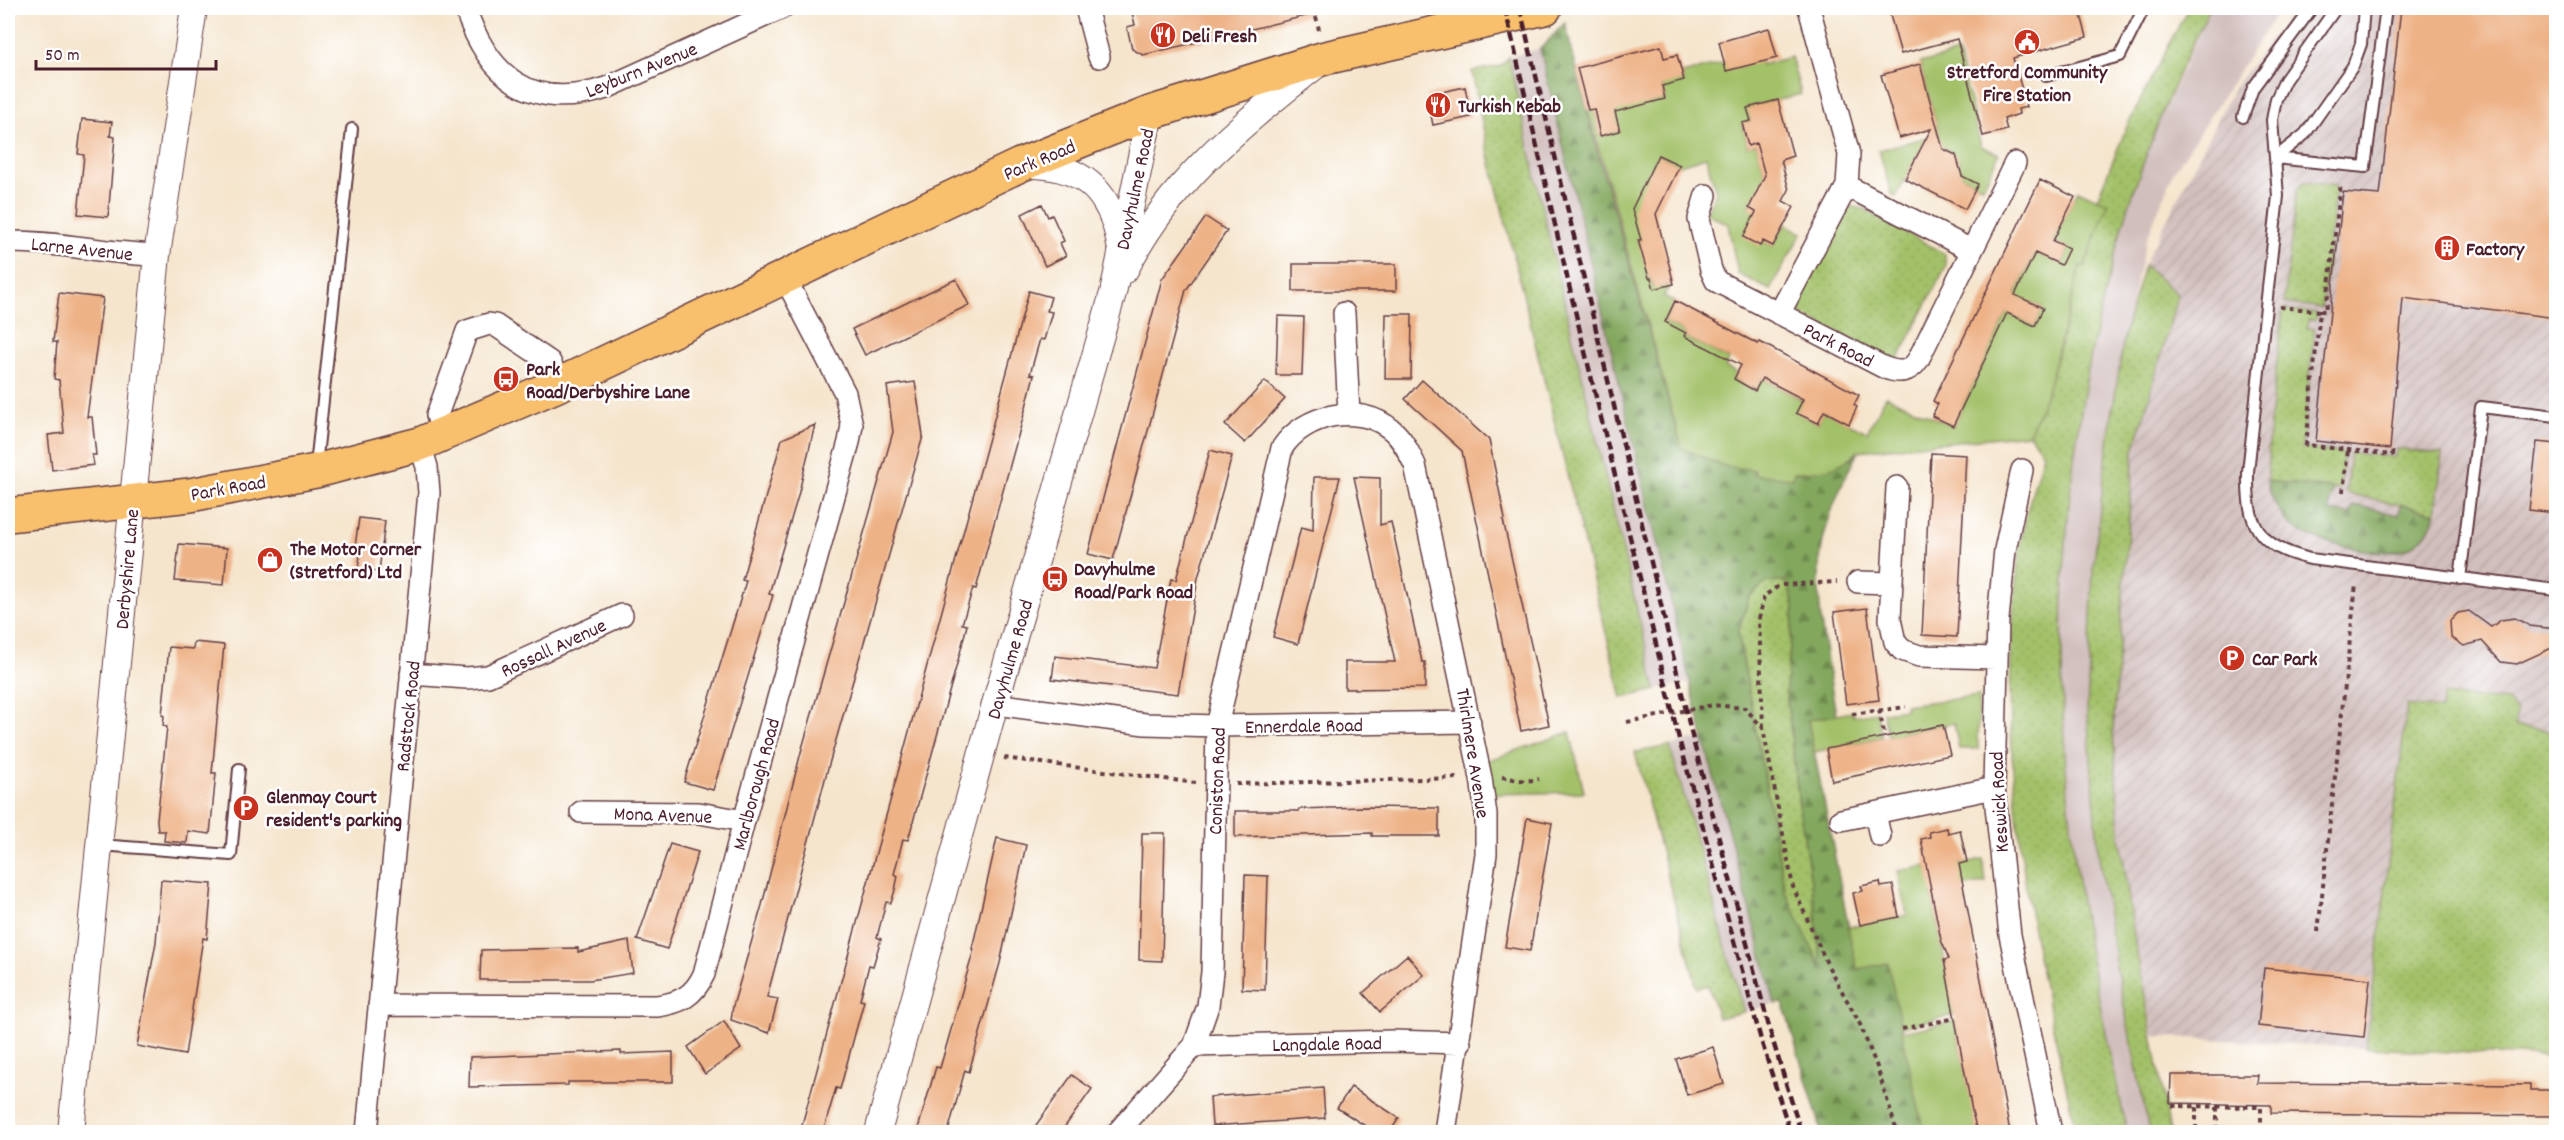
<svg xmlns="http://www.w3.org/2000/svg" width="2564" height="1140" font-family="Dekko,sans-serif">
<defs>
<pattern id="industrial-furrows" width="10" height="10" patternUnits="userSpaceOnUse" patternTransform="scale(1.5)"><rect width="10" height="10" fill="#d1bfbd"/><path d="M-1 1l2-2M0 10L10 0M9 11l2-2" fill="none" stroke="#b5a4a3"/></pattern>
<pattern id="grass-dots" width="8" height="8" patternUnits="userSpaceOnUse" patternTransform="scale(1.5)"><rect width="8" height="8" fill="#a3c169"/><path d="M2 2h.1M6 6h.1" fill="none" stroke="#8ea55b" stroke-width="1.8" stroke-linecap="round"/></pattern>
<pattern id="forest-firs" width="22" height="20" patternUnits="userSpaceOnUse" patternTransform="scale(1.5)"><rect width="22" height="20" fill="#82a75d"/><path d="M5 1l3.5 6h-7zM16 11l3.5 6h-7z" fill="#6c874d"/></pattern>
</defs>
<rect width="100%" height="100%" fill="#fff"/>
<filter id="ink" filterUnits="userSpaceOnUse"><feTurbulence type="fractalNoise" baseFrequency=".0167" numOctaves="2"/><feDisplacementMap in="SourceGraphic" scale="12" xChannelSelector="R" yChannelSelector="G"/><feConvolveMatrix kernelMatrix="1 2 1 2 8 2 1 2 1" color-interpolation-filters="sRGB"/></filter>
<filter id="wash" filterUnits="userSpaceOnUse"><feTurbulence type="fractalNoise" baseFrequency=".008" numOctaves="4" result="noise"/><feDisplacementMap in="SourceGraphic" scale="24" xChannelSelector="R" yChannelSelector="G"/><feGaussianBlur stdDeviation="1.35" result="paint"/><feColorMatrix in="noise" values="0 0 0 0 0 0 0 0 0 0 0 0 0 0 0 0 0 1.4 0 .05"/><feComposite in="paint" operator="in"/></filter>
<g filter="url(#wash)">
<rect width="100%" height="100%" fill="#f5e5cd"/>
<!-- industrial -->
<path fill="url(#industrial-furrows)" d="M2294 8H2556V732L2514 726 2444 695 2442 709 2407 706 2366 1048 2154 1036 2135 942 2120 836 2113 730 2134 451 2178 295 2144 265 2233 89Z"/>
<!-- railway -->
<path fill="#d1bfbd" d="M2210 8H2280L2173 173 2146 240 2125 331 2109 434 2093 570 2087 712 2099 857 2117 971 2149 1132H2127L2094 975 2075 859 2062 713 2063 569 2078 432 2096 326 2120 229 2151 140Z
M1540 49 1690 682 1656 690 1550 242 1509 57Z
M1703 737 1775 1004 1744 1012 1670 746Z"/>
<!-- grass -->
<path fill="url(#grass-dots)" stroke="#76704a" stroke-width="1.5" d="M2188 8H2210C2077 268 2039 571 2075 859 2087 951 2108 1042 2127 1132H2076C2059 1051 2038 969 2026 887 2008 767 2003 640 2025 520 2030 498 2037 476 2043 454L2029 434 2047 392 2080 265 2084 267 2107 204 2097 199 2128 124Z
M1509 57 1550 242 1656 690 1622 698 1487 147 1472 71 1501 66Z
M2304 182 2336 186 2322 308 2284 303 2297 189Z
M1850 206 1864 209 1945 254 1946 266 1899 358H1889L1804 316 1799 311 1798 297 1843 211Z
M2144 265 2178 295 2134 451 2113 730 2120 836 2135 942 2170 1132H2149L2146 1115 2117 971 2099 857 2087 712 2093 570 2109 434 2125 331Z
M2283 309 2316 313 2315 321 2308 320 2307 328 2315 329 2302 448 2344 453 2340 489 2267 481 2270 421Z
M2396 449 2442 454 2436 513 2346 493 2350 453 2395 457Z
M1767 582H1788L1794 605 1786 690 1800 812 1815 907 1822 970 1785 891 1738 633 1749 597Z
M2443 695 2508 701 2516 710 2515 726 2556 732V1057L2366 1048 2407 705 2442 709Z
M1670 746 1744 1012 1718 1018 1708 985 1697 988 1635 752Z"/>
<!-- forest -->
<path fill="url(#forest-firs)" stroke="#666344" stroke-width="1.5" fill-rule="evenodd" d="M1565 23 1598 154 1682 448 1724 466 1756 470 1754 473C1789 472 1830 478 1858 452 1843 480 1830 509 1823 541 1811 594 1828 661 1836 715L1808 720 1857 969 1888 962 1924 1132H1822L1783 1003 1775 1004 1703 737 1540 49ZM1767 582H1787L1794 605 1786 690 1800 812 1815 907 1821 968 1785 891 1738 633 1749 597Z
M2267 481 2333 488 2329 511 2350 514 2353 505 2399 515 2401 505 2436 513C2431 528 2424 540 2409 548 2387 559 2314 543 2294 528 2281 518 2270 497 2267 481Z"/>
<!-- garden -->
<path fill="#a3c169" stroke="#76704a" stroke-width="1.5" d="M1958 53 1981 146 1999 154 1983 187 1956 173 1959 166 1958 161 1947 160 1951 152 1937 145 1919 152 1896 197 1891 194 1879 150 1939 134 1920 63Z
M1791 57 1801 94 1748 108 1751 121 1742 124 1748 146 1756 143 1766 177 1749 207 1756 212 1763 241 1773 246 1785 224 1802 233 1770 290 1738 274 1728 224 1706 213 1716 192 1706 157 1680 165 1658 155 1641 240 1638 241 1640 247H1643L1649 271 1647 272 1654 288 1670 285 1663 297 1674 302 1665 323 1686 333 1685 337 1729 359 1725 367 1737 373 1734 380 1755 390 1762 378 1803 400 1797 413 1818 423 1824 411 1867 432 1886 396 1953 426 2007 313 2035 326 2043 308 2015 296 2035 253 2062 264 2069 248 2053 241 2078 190 2108 204 2084 267 2080 266 2047 392 2029 434 1858 451C1839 470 1820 472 1794 472L1792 478 1753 474 1755 470 1724 466 1682 448 1588 110 1594 109 1600 136 1619 131 1612 103H1649L1665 99 1662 83 1684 80 1682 74 1724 63 1760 62 1761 65Z
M1979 696 1978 749H1959L1954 723 1888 736 1883 712 1906 709 1905 705Z
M1852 712 1853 716 1877 712 1882 737 1814 752 1808 720Z
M1570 732 1584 792 1492 794 1486 761Z
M1983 859 1986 882 1932 894 1955 1015 1901 1027 1888 963 1857 969 1848 927 1907 915 1898 871 1926 866 1928 871Z
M1955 1021 1977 1132H1924L1902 1032Z"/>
<g id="blocks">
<!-- building -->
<path fill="#eeb287" d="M1131 8H1309L1310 15 1143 55 1132 49 1127 27 1135 25Z
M1888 8H2079L2087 37 2013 58 2027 107 2018 109 2019 114 2004 119 2007 130 1983 136 1957 39 1901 54Z
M2401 8H2556V318L2403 298 2390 449 2316 441 2343 192 2380 195Z
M1769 28 1777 58 1726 71 1719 42Z
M1661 46 1664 58 1677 55 1684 80 1662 86 1665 99 1615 112 1620 131 1600 136 1594 109 1588 110 1577 68Z
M1920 64 1943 149 1956 155 1962 176 1978 184 1965 209 1905 179 1931 129 1899 138 1881 75Z
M1465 87 1471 117 1433 125 1427 95Z
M1778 100 1793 156 1781 160 1789 190 1783 201 1794 207 1773 246 1763 241 1760 246 1743 237 1756 212 1749 208 1765 175 1756 143 1748 146 1742 123 1751 121 1747 108Z
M82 119 112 122 110 136 115 137 108 217 78 214 84 155 78 154Z
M1658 155 1680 165 1656 214 1674 284 1654 289 1651 278H1649L1638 240H1641L1632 209Z
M2040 180 2075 197 2053 241 2069 248 2061 265 2035 253 2015 295 2043 308 2035 326 2007 313 1953 426 1932 416 1938 404 1933 401Z
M1042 204 1048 217 1052 215 1064 241 1060 243 1066 256 1045 266 1022 214Z
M1206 217 1227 231 1186 290 1113 560 1088 554 1162 279Z
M1293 264H1396V291H1293Z
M956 279 969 305 865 355 852 329Z
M1029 291 1051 297 1047 311 1052 312 1044 340 1040 339 1030 374 1034 375 1026 407 976 589 973 588 962 624 967 625 960 653 908 840 903 839 894 874 898 876 895 890 891 903 886 902 877 937 881 939 873 966 869 965 860 1000 864 1001 840 1089 836 1088 823 1132H800Z
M59 293 103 298 87 417H92L96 455H92L94 465 52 470 48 435 64 433 59 380 54 379 57 342H53Z
M1675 301 1758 344 1760 342 1859 395 1854 405 1857 407 1849 424 1824 411 1818 423 1796 413 1803 399 1762 378 1755 391 1734 379 1741 365 1684 336 1686 333 1665 322Z
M1386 314H1412L1411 379H1385Z
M1278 316 1304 317 1302 375H1276Z
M1422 380 1489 440 1505 519 1503 520 1549 725 1521 731 1462 451 1405 399Z
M1265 381 1285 399 1245 443 1225 425Z
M915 382 923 436 828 768 767 997 778 999 769 1033 731 1020 733 1006 762 905 801 752 893 432 887 386Z
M815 425 798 496 769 594 773 595 713 790 684 782 746 581 742 580 782 439Z
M2537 442 2556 444V513L2529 510Z
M1210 450 1232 456 1198 578 1178 694 1052 679 1055 656 1154 668 1171 579 1176 580Z
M1931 453 1966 455 1957 637 1922 635Z
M1314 477H1340L1298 644 1273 637 1301 527 1313 530Z
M1354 477 1380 478V525L1391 522 1422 662H1425V688L1345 689V662H1395Z
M359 518 385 521 379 572 358 570 360 555 354 554Z
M179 544 227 548 224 585 175 581Z
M1867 608 1879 700 1846 704 1834 612Z
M2469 611 2491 627 2501 620 2515 618 2530 626 2556 629V646L2517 664 2501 662 2482 641 2464 646 2451 637 2450 621 2458 613Z
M194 642 224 645 212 773H216L210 834 188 831 187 843 164 841 165 831H158L157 820 167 727 163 726 164 716 162 715 169 647 193 649Z
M1943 725 1950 755 1832 781 1826 749Z
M1363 807 1439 808V836H1372V833L1235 837V811H1299V809Z
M1527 818 1552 823 1530 951 1505 947Z
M1947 828 1948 833 1960 830 1967 862 1959 864 2010 1132H1977L1972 1111 1944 960 1949 959 1941 940 1921 839 1930 837 1929 832Z
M1142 833H1165L1162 961 1139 960Z
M997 838 1026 845 1000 963 969 1072 965 1070 948 1132H917L936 1067 940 1068 974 949H972Z
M670 844 698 852 667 949 637 940Z
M1245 875 1268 876 1265 990 1242 989Z
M161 880 212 884 207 939 203 938 185 1055 137 1046 156 942Z
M1880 882 1881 887 1893 885 1899 917 1860 925 1853 893 1863 891 1861 886Z
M629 941 633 973 590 980H480L481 950 578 948V952Z
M1407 955 1424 975 1380 1012 1363 993Z
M2264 968 2370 979 2364 1037 2258 1026Z
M724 1021 741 1049 705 1074 688 1047Z
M1713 1047 1724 1084 1687 1095 1676 1059Z
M621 1051V1054L673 1052V1082H568V1085L469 1087 470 1057Z
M1072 1075 1092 1089 1061 1132H1031Z
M2171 1075H2258L2257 1083 2530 1085V1090H2556V1116L2271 1113V1105L2170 1103Z
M1351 1087 1399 1118 1390 1132H1375L1337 1108Z
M1323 1088 1325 1118 1212 1126 1210 1097Z"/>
</g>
</g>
<g filter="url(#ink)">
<use href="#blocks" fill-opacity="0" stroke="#643d43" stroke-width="1.5"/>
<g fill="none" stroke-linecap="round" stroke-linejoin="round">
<defs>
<path id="service" d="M2336 8 2285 80 2276 99 2272 120 2278 196 2248 472C2247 526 2257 546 2310 559L2556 590
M2046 76 2120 56 2144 8
M2243 117 2253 88 2312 8
M2275 158 2365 167 2386 8
M2275 158 2305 134 2353 66 2361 44 2364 8
M316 466 352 129
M2460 579 2481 407 2556 416
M100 845 231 855 239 769"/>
<path id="minor" d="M465 8C488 76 531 113 606 88L782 8
M1086 8 1099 57
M1809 8 1849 154 1847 186
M1706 195 1699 219 1711 270 1716 281 1885 368C1899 373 1909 373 1918 360L2015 163
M8 242C58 241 107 254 157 255
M1344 313 1349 414
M1779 314 1847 186 1971 250
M443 436 437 415 467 331 489 324 495 325 550 362 560 384
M2022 470 2005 550 1998 619 1994 788 2010 935 2051 1132
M1897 487 1890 619 1895 642 1902 650 1919 656 1996 658
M1858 582 1892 583
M411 674 467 678 488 676 622 615
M995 704 1145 724 1217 726 1470 722
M581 812 699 813 744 821
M1875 813 1880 836
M1841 820 1994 788
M379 1005 657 1006C680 1003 694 996 704 974L744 821 849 442 852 425 845 393 784 276
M1194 1046 1392 1041 1460 1043
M367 1132 429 493 427 467 420 444
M1118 1132 1194 1046 1208 1006 1212 972 1217 726 1282 448C1304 414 1359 402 1392 430 1403 439 1409 453 1415 465L1481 778 1486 815V854L1445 1132"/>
<path id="tertiary" d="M1024 165C1080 163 1111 190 1120 245
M1125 270C1170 181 1239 127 1315 66
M71 1132 157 255 194 8
M878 1132 995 704 1113 293 1150 113"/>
<path id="primary" d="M8 515 190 495 316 471 420 444 560 384 1020 165 1150 113 1325 58 1545 8"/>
</defs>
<!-- service casing -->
<use href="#service" stroke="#643d43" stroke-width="14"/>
<!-- minor casing -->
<use href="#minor" stroke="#643d43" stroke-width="24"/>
<!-- tertiary casing -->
<use href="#tertiary" stroke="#643d43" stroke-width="28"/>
<!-- primary casing -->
<use href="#primary" stroke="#643d43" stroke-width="36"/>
<!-- path -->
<path stroke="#643d43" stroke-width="4" stroke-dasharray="4.5 4.5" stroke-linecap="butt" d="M1314 8 1319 30
M2280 307 2320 311 2306 445 2392 455 2393 447
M2320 311H2326L2341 183
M2343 492 2348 450
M1879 710 1885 737
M1852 714 1906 707
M1627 722 1713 705 1745 708 1763 728 1793 887 1828 966 1859 1022 1877 1067 1897 1132
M1763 727 1759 619 1764 596 1780 585 1837 582
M1004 758 1196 783
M1502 777 1526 781 1539 779
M1236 784 1460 778
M2318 932 2356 584
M1902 1029 1956 1018
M2172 1106 2261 1107V1126
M2196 1107V1132
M2217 1107V1132"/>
<!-- service -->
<use href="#service" stroke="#fff" stroke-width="10"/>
<!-- minor -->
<use href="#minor" stroke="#fff" stroke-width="21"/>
<!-- tertiary -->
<use href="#tertiary" stroke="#fff" stroke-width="26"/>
<!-- primary -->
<use href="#primary" stroke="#f8bf6c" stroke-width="33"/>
<!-- rail -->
<path stroke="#4a1f2b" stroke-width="4.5" stroke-dasharray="9 4.5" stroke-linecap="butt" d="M1505 8 1571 294 1680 743 1761 1040 1790 1132
M1520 8 1693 740 1772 1038 1801 1132"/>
</g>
</g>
<!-- icons -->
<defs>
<symbol id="restaurant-disc" viewBox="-11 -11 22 22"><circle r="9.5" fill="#c8321e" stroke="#fff"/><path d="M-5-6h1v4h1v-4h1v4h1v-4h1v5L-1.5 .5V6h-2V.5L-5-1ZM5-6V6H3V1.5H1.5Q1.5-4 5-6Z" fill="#fff"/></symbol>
<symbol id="civic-disc" viewBox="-11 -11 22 22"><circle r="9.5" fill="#c8321e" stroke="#fff"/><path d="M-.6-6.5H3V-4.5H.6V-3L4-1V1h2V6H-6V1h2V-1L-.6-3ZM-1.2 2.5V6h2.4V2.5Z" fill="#fff"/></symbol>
<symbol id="building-disc" viewBox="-11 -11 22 22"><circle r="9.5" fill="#c8321e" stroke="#fff"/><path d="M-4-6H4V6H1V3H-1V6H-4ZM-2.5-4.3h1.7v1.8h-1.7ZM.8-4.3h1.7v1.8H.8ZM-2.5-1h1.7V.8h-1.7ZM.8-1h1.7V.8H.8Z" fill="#fff"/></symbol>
<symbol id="bus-disc" viewBox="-11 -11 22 22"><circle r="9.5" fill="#c8321e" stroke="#fff"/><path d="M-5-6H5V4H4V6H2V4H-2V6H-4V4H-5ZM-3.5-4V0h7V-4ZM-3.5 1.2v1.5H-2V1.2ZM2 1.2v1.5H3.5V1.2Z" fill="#fff"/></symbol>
<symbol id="shop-disc" viewBox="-11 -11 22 22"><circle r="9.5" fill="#c8321e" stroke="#fff"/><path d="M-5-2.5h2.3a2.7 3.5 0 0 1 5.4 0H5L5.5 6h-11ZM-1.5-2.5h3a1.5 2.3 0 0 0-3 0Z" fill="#fff"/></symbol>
<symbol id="parking-disc" viewBox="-11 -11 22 22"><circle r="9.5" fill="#c8321e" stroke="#fff"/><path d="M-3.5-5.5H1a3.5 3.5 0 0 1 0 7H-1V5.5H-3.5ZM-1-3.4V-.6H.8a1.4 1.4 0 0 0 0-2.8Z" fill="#fff"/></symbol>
</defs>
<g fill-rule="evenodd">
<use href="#restaurant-disc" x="1148" y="20" width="30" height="30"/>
<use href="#civic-disc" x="2012" y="27" width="30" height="30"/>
<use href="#restaurant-disc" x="1423" y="90" width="30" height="30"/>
<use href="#building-disc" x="2432" y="233" width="30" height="30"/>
<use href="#bus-disc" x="491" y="364" width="30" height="30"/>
<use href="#shop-disc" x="255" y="545" width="30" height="30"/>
<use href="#bus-disc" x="1040" y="564" width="30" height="30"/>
<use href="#parking-disc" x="2217" y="643" width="30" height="30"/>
<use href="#parking-disc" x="231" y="793" width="30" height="30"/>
</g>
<g text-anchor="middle" stroke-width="5" stroke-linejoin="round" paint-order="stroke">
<!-- poi labels -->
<g font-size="20" font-weight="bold" fill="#4a1f2b" stroke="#fff" text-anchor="start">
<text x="1182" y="42">Deli Fresh</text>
<text x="2027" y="78" text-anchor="middle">Stretford Community<tspan x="2027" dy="23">Fire Station</tspan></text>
<text x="1458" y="112">Turkish Kebab</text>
<text x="2466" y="255">Factory</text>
<text x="526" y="375">Park<tspan x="526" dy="23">Road/Derbyshire Lane</tspan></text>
<text x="290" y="555">The Motor Corner<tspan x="290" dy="23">(Stretford) Ltd</tspan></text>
<text x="1074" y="575">Davyhulme<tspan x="1074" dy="23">Road/Park Road</tspan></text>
<text x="2252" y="665">Car Park</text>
<text x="266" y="803">Glenmay Court<tspan x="266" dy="23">resident's parking</tspan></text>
</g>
<!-- street labels -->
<g font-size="20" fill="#4a1f2b" stroke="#fff">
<text transform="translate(641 69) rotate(-22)" y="7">Leyburn Avenue</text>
<text transform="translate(1039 159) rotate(-23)" y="7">Park Road</text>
<text transform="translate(1134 189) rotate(-78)" y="7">Davyhulme Road</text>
<text transform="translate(82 248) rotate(6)" y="7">Larne Avenue</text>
<text transform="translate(1839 344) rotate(27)" y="7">Park Road</text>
<text transform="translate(228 487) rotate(-10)" y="7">Park Road</text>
<text transform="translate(126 569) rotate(-85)" y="7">Derbyshire Lane</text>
<text transform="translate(553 647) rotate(-25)" y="7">Rossall Avenue</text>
<text transform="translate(1009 659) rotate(-74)" y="7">Davyhulme Road</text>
<text transform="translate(407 716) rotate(-84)" y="7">Radstock Road</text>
<text transform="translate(1304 725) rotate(-1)" y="7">Ennerdale Road</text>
<text transform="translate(1474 753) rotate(81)" y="7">Thirlmere Avenue</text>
<text transform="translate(1216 781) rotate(-88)" y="7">Coniston Road</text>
<text transform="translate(755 784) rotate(-75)" y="7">Marlborough Road</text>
<text transform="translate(1998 802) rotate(-93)" y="7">Keswick Road</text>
<text transform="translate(663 814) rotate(2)" y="7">Mona Avenue</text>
<text transform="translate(1327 1043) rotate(-1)" y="7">Langdale Road</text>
</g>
</g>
<!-- margin -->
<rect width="2564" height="1140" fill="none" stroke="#fff" stroke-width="30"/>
<!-- scale -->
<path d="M36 60v9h180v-9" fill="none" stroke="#4a1f2b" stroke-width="3"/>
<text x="45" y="60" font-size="18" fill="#4a1f2b" stroke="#ffffff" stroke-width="4.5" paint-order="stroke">50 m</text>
</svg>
